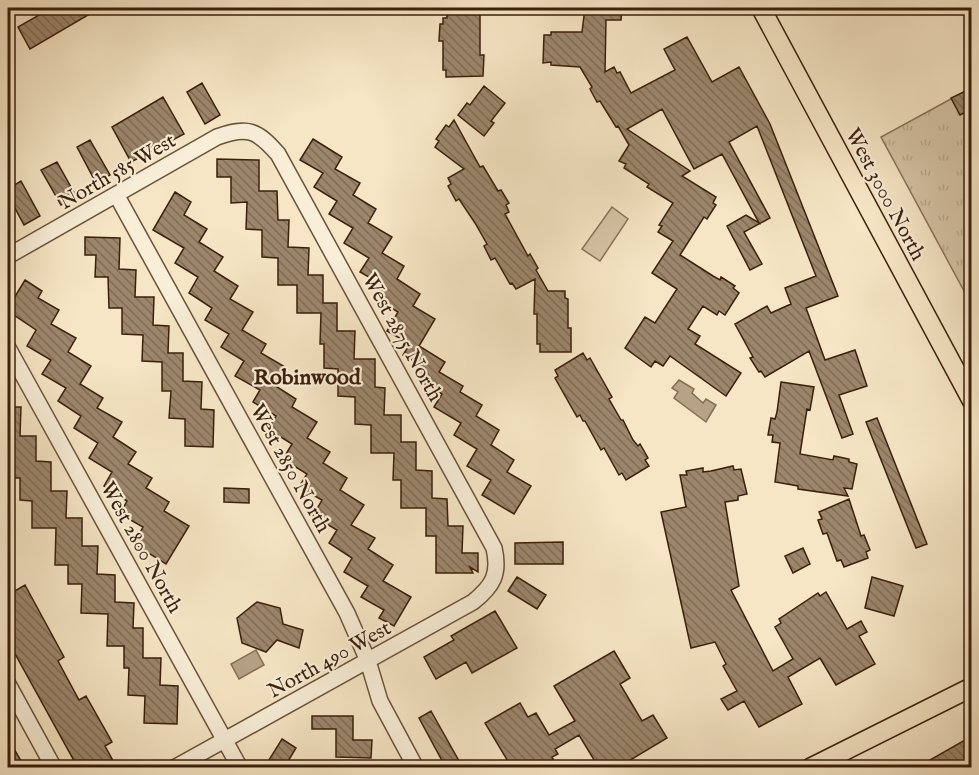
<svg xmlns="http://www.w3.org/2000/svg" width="979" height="775" font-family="'IM FELL English',serif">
<defs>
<pattern id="grass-tufts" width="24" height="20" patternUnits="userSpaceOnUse" patternTransform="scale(1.5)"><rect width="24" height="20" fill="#d6c4a6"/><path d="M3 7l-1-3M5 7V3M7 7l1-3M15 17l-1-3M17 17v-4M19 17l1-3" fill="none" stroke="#b9a88e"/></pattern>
<pattern id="building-back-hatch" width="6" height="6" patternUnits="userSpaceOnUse" patternTransform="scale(1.5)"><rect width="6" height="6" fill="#9c866c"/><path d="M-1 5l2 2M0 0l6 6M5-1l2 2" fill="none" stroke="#806d57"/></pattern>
</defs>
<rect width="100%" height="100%" fill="#f6e6c5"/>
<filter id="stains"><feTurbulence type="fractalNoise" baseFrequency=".00333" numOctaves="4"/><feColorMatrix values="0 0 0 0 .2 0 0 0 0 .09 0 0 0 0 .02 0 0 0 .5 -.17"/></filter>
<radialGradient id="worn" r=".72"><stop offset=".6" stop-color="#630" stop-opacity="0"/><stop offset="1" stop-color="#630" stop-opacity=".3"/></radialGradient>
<!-- grass -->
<path fill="url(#grass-tufts)" stroke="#887259" stroke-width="1.5" d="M971 88V304L881 137Z"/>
<!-- garden -->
<path fill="#d6c4a6" stroke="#887259" stroke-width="1.5" d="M612 207 628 219 600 261 582 249Z"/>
<!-- water -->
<path fill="#b6a286" stroke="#856e55" stroke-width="1.5" d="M679 380 694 389 692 393 703 403 706 399 716 405 706 422 674 398 678 392 672 388Z
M256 650 264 665 239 679 231 664Z"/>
<!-- building -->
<path fill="url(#building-back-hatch)" stroke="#3b1f0c" stroke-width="1.5" d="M38 8H100L30 49 18 27 41 14Z
M446 8H480V55H484L483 76 446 77V70H443V41H439L440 24H443V18H447Z
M585 8H622L621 20H606L605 72 614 67 617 73 620 72 631 93 675 70 664 49 687 37 712 82 739 67 770 124 838 296 806 308 825 360 855 350 867 386 839 395 853 434 842 438 809 351 765 377 761 371 759 372 750 358 753 357 735 324 767 306 771 313 791 304 785 288 816 276 757 126 729 142 770 218 744 232 762 264 750 270 727 226 746 215 759 223 722 154 694 169 662 109 627 129 690 171 682 176 716 197 713 203 716 205 707 219 704 217 680 255 713 276 720 280 721 277 735 286 733 288 739 293 725 315 719 311 717 315 703 306 688 329 700 336 695 344 741 373 726 396 670 356 663 366 655 361 651 367 625 348 645 317 655 323 677 289 652 273 673 241 658 232 662 226 659 225 673 203 647 187 649 184 624 168 626 164 619 161 629 145 618 126 616 127 600 101 597 102 590 89 592 87 580 67 551 65V62L543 63 544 35H551V32H582Z
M202 83 220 115 205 124 187 92Z
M484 86 505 103 491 121 494 123 484 136 458 115 467 103 470 105Z
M972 88V109L960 115 951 98Z
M163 97 184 134 131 162 112 127Z
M454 120 480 167 483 166 498 191 501 190 509 203 506 205 509 212 505 214 528 256 530 254 538 268 536 270 548 291H565V298L568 299V328H571V352H540V344H537V314H534L535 279 516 289 512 283 510 284 495 258 491 260 484 246 487 244 475 223 459 199 456 201 448 186 451 184 448 178 464 169 435 147 439 141 436 139 446 125 449 127Z
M313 139 342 157 335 169 360 183 353 195 376 209 368 223 392 237 382 253 404 266 397 279 420 294 413 306 435 319 419 346 445 362 439 372 463 386 460 392 482 405 476 416 499 430 491 445 514 460 507 472 531 486 514 514 482 495 491 480 467 466 477 449 454 435 461 423 434 407 442 394 418 380 425 368 403 355 410 344 387 331 398 312 376 298 383 285 360 272 369 258 344 243 353 228 329 214 337 201 314 187 323 173 300 160Z
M90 140 110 175 96 183 77 147Z
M217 159 259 160V191H277L278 220H289L288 247 309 248 308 275H323V303H337V331H355L354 359H375V387L385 388 384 415H401V442H416V470L432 471V498L447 499 448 526H463L462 553H478V572L470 567 473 573H436V536H426V508H401V480H393L394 453H371V425L355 424V397L338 396V369L324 368V344H320L321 313H297V285H278V258L262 257V230L246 229 247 202 231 203V177H217Z
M57 162 76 196 61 205 41 170Z
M21 181 40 216 24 225 8 195V189Z
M175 192 191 202 184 215 207 229 199 242 223 257 214 271 238 286 230 299 253 312 242 330 266 344 261 353 285 367 274 385 296 399 292 407 317 422 307 438 330 452 323 463 347 478 340 490 364 505 351 525 375 538 368 549 393 565 383 581 411 597 394 626 379 618 384 610 361 597 368 586 344 572 352 558 329 543 337 530 313 516 322 500 299 487 307 474 283 459 292 444 268 429 276 416 253 402 260 390 235 376 244 361 221 347 229 334 205 320 212 308 189 293 198 277 175 263 184 248 153 230Z
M85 237 120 238 119 269 136 270 135 297H154L153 325 169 326 168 353H183V381L202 382 201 409 214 410 213 447 185 446V419L169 418 171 391H162V362L142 361 143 335 122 334V308H109L108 277H95L96 255H85Z
M25 280 42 291 38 298 59 310 51 324 76 338 68 352 91 366 80 384 103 398 97 408 122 422 113 437 136 452 128 464 152 478 146 488 169 502 164 511 189 526 166 564 134 544 143 527 120 514 127 501 104 486 112 472 89 458 98 443 74 428 81 416 58 401 66 388 42 374 51 360 27 346 36 330 8 311V308Z
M583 353 587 360 590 358 612 397 609 399 621 420H623L633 440 638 446 640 444 648 458 645 460 649 466 626 480 622 473 619 475 604 448 601 450 585 421H583L580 415 577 417 555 378 558 376 555 370Z
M781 382 814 387 810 410 807 409 800 454 833 460 834 456 849 459V462L857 464 852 489 844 488 848 496 798 489V486L775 482 780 443 772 442 773 435H768L771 418 775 419 777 412Z
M8 407H21L20 436H36V461L51 462V491H67L66 518H82V546H98L97 574 115 575V602L134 603 133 628H143V658H161L160 685 178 686 177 724 144 723 145 696 128 695 129 668H124V646H107L108 614 81 613 82 584H68V565H55L56 528H32V501L20 500V478H14V446H8Z
M877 418 927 544 916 548 866 422Z
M733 466 734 470 741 469 747 494 738 496V500L725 502 739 586 731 590 773 671 793 659 775 627 781 623 779 619 818 593 820 596 826 592 847 629 861 621 867 632 859 636 875 664 836 685 820 658 788 677 802 704 759 727 744 701 728 710 721 699 737 691 723 666 726 664 715 642 691 648 661 512 686 507 680 475H687L686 471 703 468V472L711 471Z
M224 488 249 489V503L224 502Z
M849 499 861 536 864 535 870 550 866 552 868 558 844 567 841 560 837 561 827 533 823 534 818 520 822 519 819 512Z
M563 542V564H515V543Z
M803 548 810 564 793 573 785 556Z
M517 577 546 595 537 609 508 591Z
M872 577 903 586 894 616 865 608Z
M25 585 64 657 58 661 79 700 86 696 112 742 105 746 117 768H78L8 641V595Z
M257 602 280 608 283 624 303 630 299 648 277 640 266 652 242 643 237 618Z
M495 611 517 648 472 673 466 662 436 679 424 657 454 640 451 636Z
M614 651 630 678 620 684 642 721 653 715 667 738 617 768H599L579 735 555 749 558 754 552 757 558 768H512L485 723 520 703 528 717 536 713 549 735 575 721 554 686Z
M431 711 463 768H446L419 718Z
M312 716H353V740H372L371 758 336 757V729H312Z
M972 736V768H916Z
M8 738 25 768H8Z
M282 739 296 748 284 768H264Z"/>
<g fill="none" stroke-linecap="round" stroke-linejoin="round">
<defs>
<path id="minor" d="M117 196 347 613 368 661 380 701 416 768
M8 256 217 137C248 126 257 130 278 154L494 548C500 574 493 586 473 602L174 768
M8 348 240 768
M8 684 54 768"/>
<path id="major" d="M761 8 972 401
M810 768 972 687"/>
</defs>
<!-- minor casing -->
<use href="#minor" stroke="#6a513a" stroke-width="18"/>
<!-- major casing -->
<use href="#major" stroke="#3b1f0c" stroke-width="21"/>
<!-- minor -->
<use href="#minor" stroke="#f9efd9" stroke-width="15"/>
<!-- major -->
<use href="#major" stroke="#f6e6c5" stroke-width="18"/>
</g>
<g text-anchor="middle" stroke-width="4.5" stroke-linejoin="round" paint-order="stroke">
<!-- street labels -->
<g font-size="21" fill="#3b1f0c" stroke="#f9efd9">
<text transform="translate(117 171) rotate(-30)" y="7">North 585 West</text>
<text transform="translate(886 194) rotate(62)" y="7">West 3000 North</text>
<text transform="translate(403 337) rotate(61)" y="7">West 2875 North</text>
<text transform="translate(291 468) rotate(61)" y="7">West 2850 North</text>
<text transform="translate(142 547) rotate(61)" y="7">West 2800 North</text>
<text transform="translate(329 659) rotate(-29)" y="7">North 490 West</text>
</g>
<!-- neighbourhood labels -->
<g font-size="22" font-weight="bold" fill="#3b1f0c" stroke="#f9efd9">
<text x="307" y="384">Robinwood</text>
</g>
</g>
<!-- margin -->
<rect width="979" height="775" fill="none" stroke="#f6e6c5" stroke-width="30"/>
<rect x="9" y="9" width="961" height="757" fill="none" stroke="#3b1f0c" stroke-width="3"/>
<rect x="15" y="15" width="949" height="745" fill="none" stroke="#3b1f0c" stroke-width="1.5"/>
<rect width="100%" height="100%" filter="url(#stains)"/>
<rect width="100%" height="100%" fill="url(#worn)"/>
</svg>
